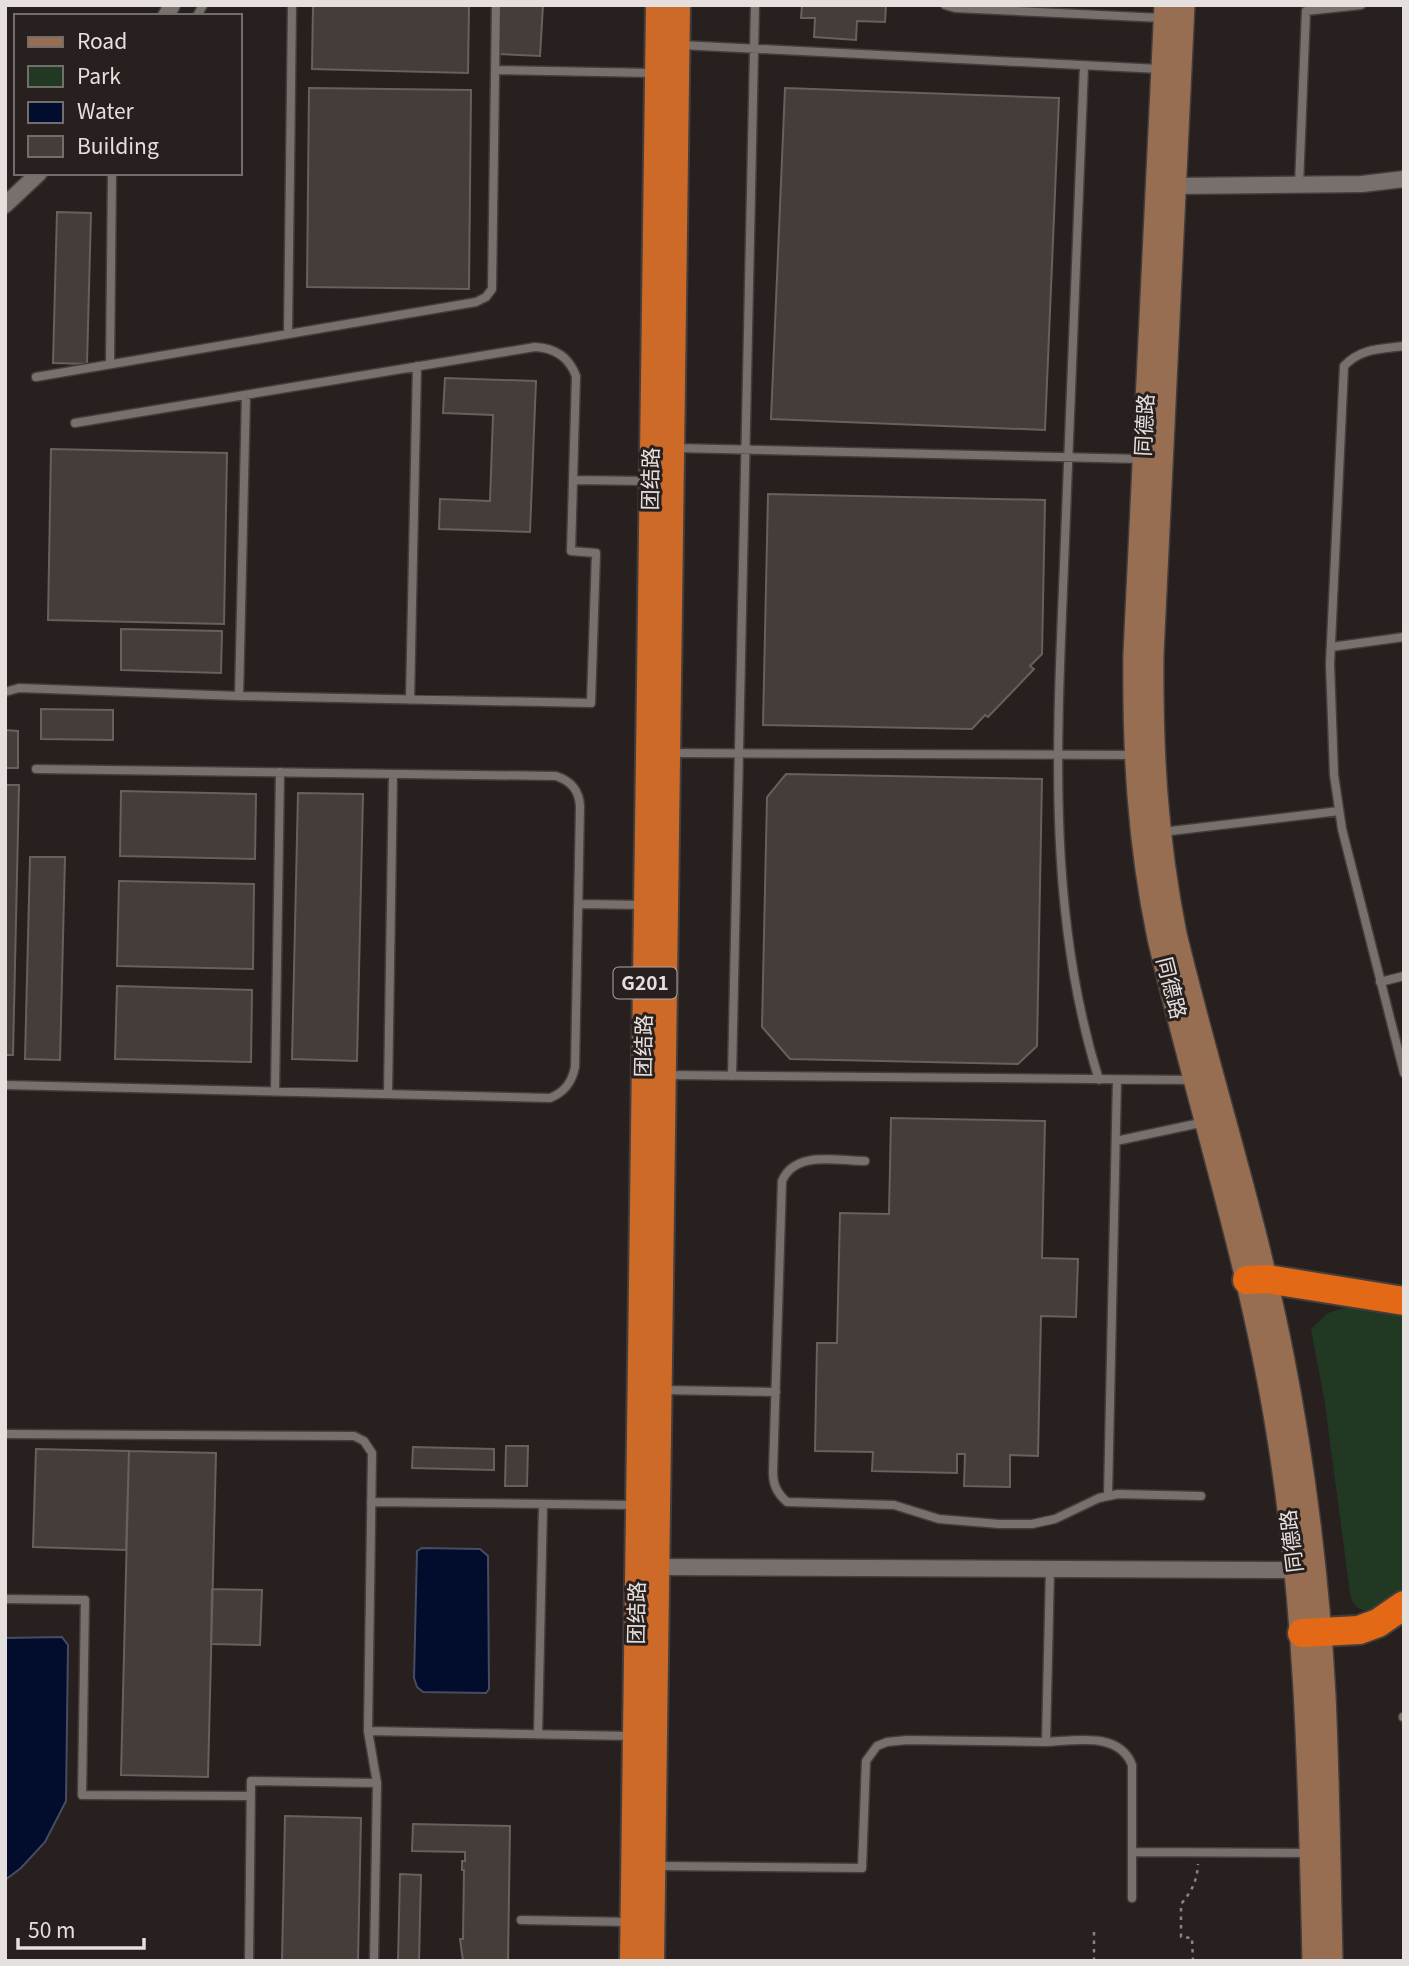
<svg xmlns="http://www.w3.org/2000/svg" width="1409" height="1966" font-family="Georgia,'Noto Sans SC',serif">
<rect width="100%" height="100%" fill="#27201e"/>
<!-- green -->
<path fill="#213823" d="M1347 1307 1404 1315V1597C1392 1603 1365 1619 1354 1604 1351 1601 1351 1596 1350 1593L1325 1404 1311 1329 1328 1313Z"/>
<!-- water -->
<path fill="#020c2d" stroke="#464c62" stroke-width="2" d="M422 1548 480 1549 488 1556 489 1689 486 1693 423 1692 417 1687 414 1678 417 1551Z
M62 1637 68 1645 66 1801 45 1842 21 1868 5 1880V1638Z"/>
<!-- building -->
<path fill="#443d3a" stroke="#69605d" stroke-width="2" d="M313 5H469L468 73 312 69Z
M500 5H543L540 56 498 54Z
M802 5H886L885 22 857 21 856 40 814 37 815 18H801Z
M309 88 471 90 469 289 307 287Z
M785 88 1059 98 1045 430 771 419Z
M57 212 91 213 87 364 53 363Z
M445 378 536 381 530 532 439 529 440 499 490 501 493 415 443 413Z
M51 449 227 453 224 624 48 620Z
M768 494 1045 500 1042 654 1030 666 1034 669 988 717 985 715 972 729 763 725Z
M121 629 222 631 221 673 121 670Z
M41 709 113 710V740L41 739Z
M5 730 18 731V768H5Z
M786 774 1042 779 1037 1046 1018 1064 790 1059 762 1027 767 797Z
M5 785H19L13 1055H5Z
M121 791 256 794 255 859 120 856Z
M298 793 363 794 357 1061 292 1059Z
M30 857H65L60 1060 25 1059Z
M119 881 254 884 253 969 117 966Z
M117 986 252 990 251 1062 115 1059Z
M891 1118 1045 1121 1042 1258 1078 1259 1076 1317 1041 1316 1038 1456 1010 1455V1487L964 1486 965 1454H957V1473L872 1471 873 1452 815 1451 817 1343H837L840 1213 889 1214Z
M506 1446H528L527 1486H505Z
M413 1447 494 1449V1470L412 1468Z
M36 1449 129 1451 126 1550 33 1547Z
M129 1451 216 1453 208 1777 121 1775Z
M212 1589 262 1590 260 1645 211 1644Z
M285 1816 361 1818 358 1961H282Z
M413 1824 510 1826 508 1961H463L460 1939H463L464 1870H462V1861H465V1852L412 1851Z
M400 1874 421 1875 419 1961H398Z"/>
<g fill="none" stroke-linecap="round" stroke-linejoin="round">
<defs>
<path id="service" d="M945 5 955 8 1162 18
M197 16 203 5
M681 45 1160 69
M1084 66C1078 224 1071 382 1065 540 1058 721 1044 905 1099 1080
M495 70 653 73
M1299 185 1306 11 1361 5
M288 334 292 5
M1404 346C1381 349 1361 348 1344 366L1330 664 1334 775 1342 829 1404 1073
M110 364 112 173
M36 377 476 302 486 297 492 289 496 5
M675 448 1141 459
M573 480 647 481
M1331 647 1404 637
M5 692 19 688 239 696 591 703 596 553 571 551 576 376C569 357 555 348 535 347L75 423
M239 696 246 395
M410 700 417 366
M671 753 1134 755
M1162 832 1339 811
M580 904 643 905
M1380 982 1404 976
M667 1075 1193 1080
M732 1076 755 5
M5 1085 550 1098C565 1092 572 1082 575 1067L580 806C579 790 571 781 556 776L36 769
M275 1091 280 772
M388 1094 393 774
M1116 1141 1205 1122
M865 1161C837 1161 795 1150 782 1181L773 1472C773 1485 777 1493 787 1502L894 1505 939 1519 999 1524H1032L1055 1519 1099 1498 1118 1494 1201 1496
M663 1390 776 1392
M5 1434 354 1436 364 1441 372 1453 368 1731 377 1783 374 1961
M1108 1495 1117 1080
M371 1502 634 1505
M5 1599 85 1600 82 1795 251 1796
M1403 1717H1404
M368 1731 631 1736
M538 1734 543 1504
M1046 1742C1075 1741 1119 1731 1132 1765V1898
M1132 1852 1310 1853
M657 1866 862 1868 866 1761 877 1746 887 1742 907 1740 1046 1742 1050 1569
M521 1920 630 1922
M249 1961 251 1781 377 1783"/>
<path id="minor" d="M166 16 172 5
M1176 186 1362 184 1404 179
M5 205 39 173
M658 1567 1296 1570"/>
<path id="secondary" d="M1165 5 1134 654C1133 752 1138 842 1158 938 1197 1103 1250 1264 1277 1432 1306 1608 1309 1784 1313 1961
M1184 5 1153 654C1152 751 1157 839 1176 934 1210 1075 1255 1213 1283 1355 1305 1467 1319 1582 1325 1696 1329 1784 1330 1873 1332 1961"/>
<path id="trunk" d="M632 1961 658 5
M652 1961 678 5"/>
<path id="motorway" d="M1247 1280 1267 1279 1404 1301
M1302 1633 1359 1630 1378 1623 1404 1605"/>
</defs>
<!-- service casing -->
<use href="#service" stroke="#433d3b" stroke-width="11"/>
<!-- minor casing -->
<use href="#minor" stroke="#433d3b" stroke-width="19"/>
<!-- secondary casing -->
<use href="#secondary" stroke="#433d3b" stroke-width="24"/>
<!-- trunk casing -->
<use href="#trunk" stroke="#433d3b" stroke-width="28"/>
<!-- motorway casing -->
<use href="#motorway" stroke="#433d3b" stroke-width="32"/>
<!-- path -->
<path stroke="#898381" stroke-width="2.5" stroke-dasharray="3.5 5" stroke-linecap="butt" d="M1094 1932V1961
M1193 1961 1192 1938 1181 1937V1904C1192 1891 1197 1881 1198 1864"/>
<!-- service -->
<use href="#service" stroke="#78706d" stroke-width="8"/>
<!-- minor -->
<use href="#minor" stroke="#78706d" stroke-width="16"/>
<!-- secondary -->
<use href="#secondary" stroke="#986e53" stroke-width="21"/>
<!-- trunk -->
<use href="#trunk" stroke="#ce6a28" stroke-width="24"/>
<!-- motorway -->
<use href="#motorway" stroke="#e36916" stroke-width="28"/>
</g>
<g text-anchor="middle" stroke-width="6" stroke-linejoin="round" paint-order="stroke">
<!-- shield labels -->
<rect fill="#27201e" stroke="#aca6a4" stroke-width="2" x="613.5" y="967.5" width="63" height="31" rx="5"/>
<g font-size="19" font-weight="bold" fill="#e5e0de">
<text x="645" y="990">G201</text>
</g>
<!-- street labels -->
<g font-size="21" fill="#e5e0de" stroke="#27201e">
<text transform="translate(1145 425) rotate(-87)" y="7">同德路</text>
<text transform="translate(651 479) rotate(-89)" y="7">团结路</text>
<text transform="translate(1171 988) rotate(76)" y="7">同德路</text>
<text transform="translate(644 1046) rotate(-89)" y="7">团结路</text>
<text transform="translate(1292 1541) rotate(-97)" y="7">同德路</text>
<text transform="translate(637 1613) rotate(-89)" y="7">团结路</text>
</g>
</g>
<!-- border -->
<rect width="1409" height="1966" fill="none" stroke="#e5e0de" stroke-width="14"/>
<!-- legend -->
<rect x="14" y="14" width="228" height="161" fill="#27201e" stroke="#736d6b" stroke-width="2"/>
<rect x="28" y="37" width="35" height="10" fill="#986e53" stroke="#736d6b" stroke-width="2"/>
<text x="77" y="49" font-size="21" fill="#e5e0de">Road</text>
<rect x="28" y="66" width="35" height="21" fill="#213823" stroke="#736d6b" stroke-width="2"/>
<text x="77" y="84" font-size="21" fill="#e5e0de">Park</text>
<rect x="28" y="102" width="35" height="21" fill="#020c2d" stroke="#736d6b" stroke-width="2"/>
<text x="77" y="119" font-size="21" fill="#e5e0de">Water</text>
<rect x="28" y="136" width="35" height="21" fill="#443d3a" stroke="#736d6b" stroke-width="2"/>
<text x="77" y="154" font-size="21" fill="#e5e0de">Building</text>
<!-- scale -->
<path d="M18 1938v10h126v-10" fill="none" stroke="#e5e0de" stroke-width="3.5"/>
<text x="28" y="1938" font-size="21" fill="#e5e0de" stroke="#27201e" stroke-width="5" paint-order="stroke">50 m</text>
</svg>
